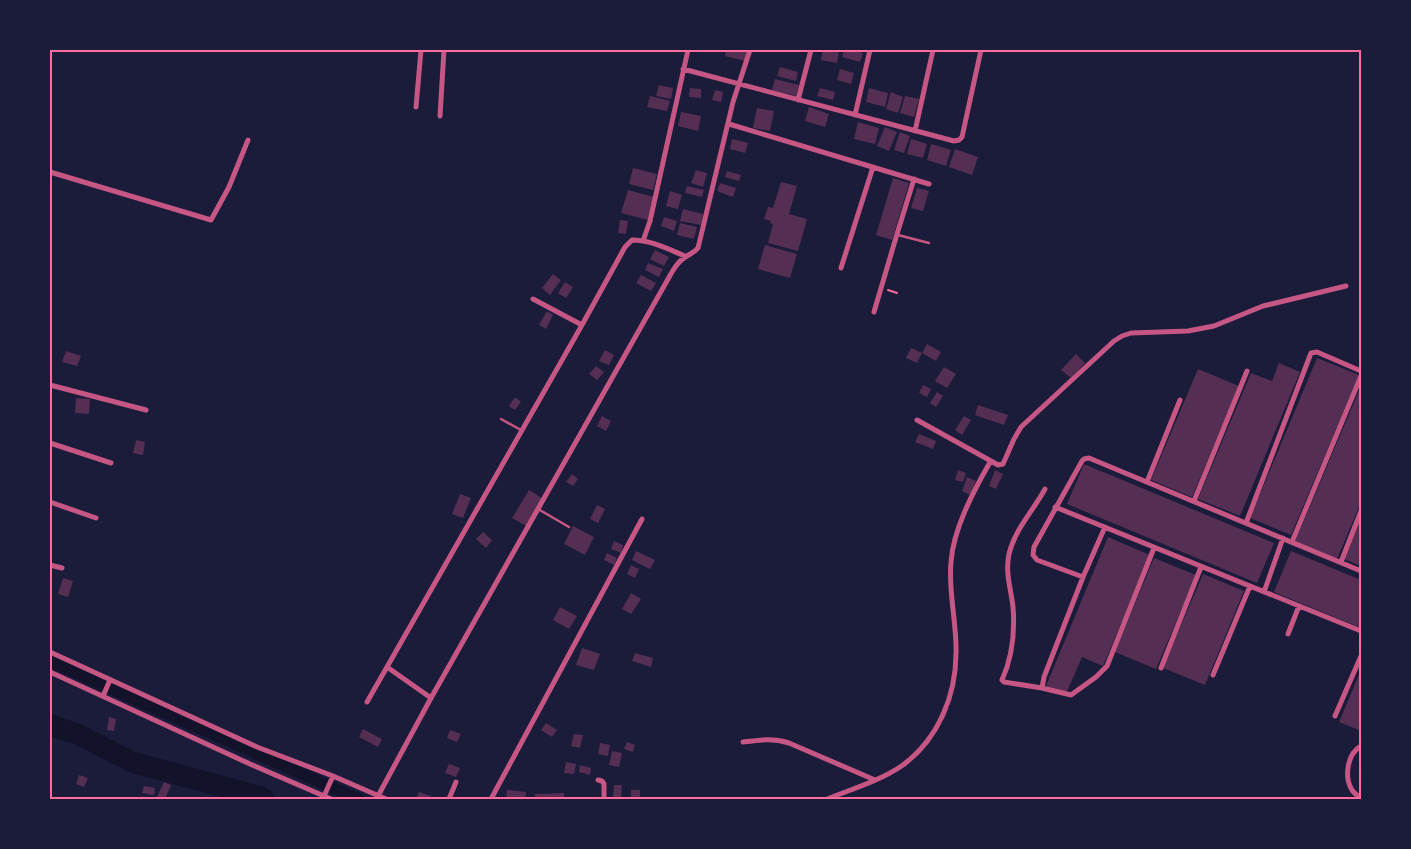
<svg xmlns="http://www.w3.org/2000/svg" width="1411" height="849" font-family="Cabin,sans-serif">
<rect width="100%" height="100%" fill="#1b1b3a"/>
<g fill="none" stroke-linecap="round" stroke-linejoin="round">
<!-- canal -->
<path stroke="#12122b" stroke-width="12" d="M50 661 358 799"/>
<!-- river -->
<path stroke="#12122b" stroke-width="21" d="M50 725 77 734 132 762 258 796 264 799"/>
</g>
<!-- building -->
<path fill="#542f53" d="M726 50 747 51 745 61 725 56Z
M823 50 839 51 837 63 821 60Z
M844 50H854L863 53 860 62 842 57Z
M780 67 798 72 796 81 777 76Z
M840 69 854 73 851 84 837 80Z
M775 79 799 85 796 96 772 90Z
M659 85 673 88 671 99 656 96Z
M690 88 701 89V98L689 97Z
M820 88 835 92 833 100 817 96Z
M869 88 888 93 885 107 866 102Z
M715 90 723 92 721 102 712 100Z
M891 92 903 97 898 113 886 109Z
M650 96 670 101 667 111 647 107Z
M905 96 919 99 914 117 900 113Z
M809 107 829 114 825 127 805 121Z
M757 108 774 111 770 131 753 128Z
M681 112 701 116 698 131 678 126Z
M858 122 879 128 875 144 854 139Z
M885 127 897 132 889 151 877 146Z
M900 132 910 136 904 153 894 150Z
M732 139 748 143 745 153 730 149Z
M911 139 927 144 923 158 907 154Z
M931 144 951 150 946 166 927 160Z
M955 149 978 157 972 175 949 167Z
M633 168 657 174 653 190 629 184Z
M696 170 707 173 703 187 691 183Z
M727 171 741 175 739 181 725 177Z
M893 178 909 183 892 240 876 235Z
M781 182 797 186 789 214 807 219 798 251 768 243 773 224 770 223 771 221 764 219 768 207 773 208Z
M720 183 736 188 733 197 717 191Z
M687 186 704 190 702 197 685 193Z
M917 188 929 191 923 211 911 208Z
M628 190 654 197 648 220 621 213Z
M670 191 682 195 678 209 666 206Z
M683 209 703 214 701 225 680 221Z
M664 217 677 221 674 231 661 226Z
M620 220 628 221 626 234 618 233Z
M680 223 697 227 694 239 677 235Z
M765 245 797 254 790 278 758 269Z
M655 250 669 257 664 266 650 259Z
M648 263 663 269 659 277 645 270Z
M553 274 561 280 550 295 542 288Z
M641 275 656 283 651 291 636 283Z
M565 282 573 287 566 298 558 293Z
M547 311 553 315 546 329 539 325Z
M927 344 941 352 936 361 922 353Z
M911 348 922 353 917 363 906 358Z
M605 350 614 355 609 365 599 361Z
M66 351 81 356 77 366 62 362Z
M1076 354 1085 363 1071 378 1061 370Z
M1317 358 1359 375 1291 535 1250 518Z
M1279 363 1300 372 1240 516 1198 499 1251 373 1272 381Z
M596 366 604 372 597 380 589 374Z
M944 367 956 374 947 388 935 381Z
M1198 369 1239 386 1192 497 1151 480Z
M923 385 931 389 927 397 919 393Z
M1361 386V502L1337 559 1295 542Z
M937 392 943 396 936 407 930 403Z
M515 397 521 402 515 410 509 406Z
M76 398 90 399 89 414 75 413Z
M978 405 1008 415 1004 425 975 415Z
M602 416 611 421 606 431 597 426Z
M964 416 971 420 962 435 955 430Z
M919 434 936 441 933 449 915 442Z
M136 440 145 442 143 455 133 453Z
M1084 464 1274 543 1257 583 1067 504Z
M958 470 966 473 963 482 955 480Z
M995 470 1003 474 996 489 989 486Z
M572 474 578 479 573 486 566 482Z
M967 477 976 481 970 495 962 491Z
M529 490 542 498 526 526 512 518Z
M460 494 471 498 463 518 452 514Z
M597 505 605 509 598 523 590 519Z
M1361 518V566L1344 559Z
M573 526 594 537 585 555 564 544Z
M483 532 492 540 486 548 476 539Z
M1108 537 1150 555 1103 666 1082 657 1066 694 1046 686Z
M614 541 623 545 621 553 611 549Z
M636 551 655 560 650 569 632 560Z
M1291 551 1361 580V628L1274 592Z
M607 553 617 558 614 565 604 560Z
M1154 558 1196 575 1156 669 1115 652Z
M631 565 639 569 635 578 627 574Z
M1203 574 1244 591 1205 685 1163 668Z
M63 578 73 581 68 597 58 594Z
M631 593 641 599 631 614 622 609Z
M560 607 577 616 569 629 553 620Z
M582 648 600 654 594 670 576 665Z
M635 653 653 658 651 667 632 661Z
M1361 670V727L1359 730 1339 722Z
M109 717 116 719 114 731 107 730Z
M546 723 557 730 552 737 541 730Z
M363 729 382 739 378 747 359 737Z
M450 730 461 734 457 742 447 738Z
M574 734 583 735 580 748 571 746Z
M627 742 635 745 633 752 624 749Z
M600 743 610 745 608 756 598 754Z
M612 751 622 753 619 767 609 765Z
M566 762 576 764 574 774 564 773Z
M449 764 460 768 456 777 445 773Z
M580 765 591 768 590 775 579 772Z
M79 775 88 778 84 787 76 784Z
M164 782 171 785 165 799H161L157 797Z
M614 785H622L621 797H613Z
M144 786 155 788 154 795 142 793Z
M507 790 526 792 525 799H506Z
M631 790H640V799H631Z
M419 792 431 796 430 799H416Z
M564 793V799H535V794Z"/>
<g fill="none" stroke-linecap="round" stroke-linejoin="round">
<!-- path -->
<path stroke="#ff6b9d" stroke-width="2" d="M888 290 897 293"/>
<!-- service -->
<path stroke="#c65784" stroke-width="2.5" d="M898 235 929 243
M501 419 521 430
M538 509 569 527"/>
<!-- minor -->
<path stroke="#c65784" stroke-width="5" d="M683 69 954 141 959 140 962 137 981 50
M798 100 811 50
M416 107 421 50
M855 115 870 50
M440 116 444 50
M729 124 929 184
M915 131 933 50
M50 172 211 220 229 187 248 140
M643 241 650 221 688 50
M841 268 873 167
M533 299 582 325
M874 312 897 234 914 179
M50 385 146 410
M917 420 991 461
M50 443 111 463
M1147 482 1180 400
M1194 501 1247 371
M50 502 96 518
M1055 507 1361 631
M1246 523 1311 353 1317 352 1361 371
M1105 527 1083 577 1044 677 1042 688 1071 695 1096 677 1107 666 1154 548
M1292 542 1361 376
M1341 562 1361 511
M50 565 62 568
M1083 577 1037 560 1033 555 1034 547 1082 461 1084 459 1089 458 1361 571
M1264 592 1283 538
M1288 634 1299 606
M50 652 257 747 333 776 386 799
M1161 668 1201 567
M50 672 250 764 331 799
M1213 675 1250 586
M1042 688 1004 682 1002 680C1012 658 1015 632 1013 607 1011 589 1005 573 1009 554 1015 529 1033 511 1045 489
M103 696 110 680
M431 698 387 667 582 325 625 247 632 240C651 240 668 249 685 256
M367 702 387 667
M1335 716 1361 656
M743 742C759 740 773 738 789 743L875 780
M1361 746C1347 754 1344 777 1352 790 1354 793 1358 796 1361 799
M598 780 602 781 604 784V799
M324 796 333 776
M378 796 431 698 672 272C675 267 679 261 684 258 689 254 694 253 698 248L733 102 750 50
M449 799 456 782
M491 799 642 519
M827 799C852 789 880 781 903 765 938 739 956 696 956 653 957 623 948 592 951 562 953 530 973 492 989 464L991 461 998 465 1003 464 1014 439 1021 427 1114 341 1122 336 1131 333 1188 331 1214 326 1263 306 1346 286"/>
</g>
<!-- border -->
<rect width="1411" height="849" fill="none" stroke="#1b1b3a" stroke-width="102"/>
<rect x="51" y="51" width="1309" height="747" fill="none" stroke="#ff6b9d" stroke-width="2"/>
</svg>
